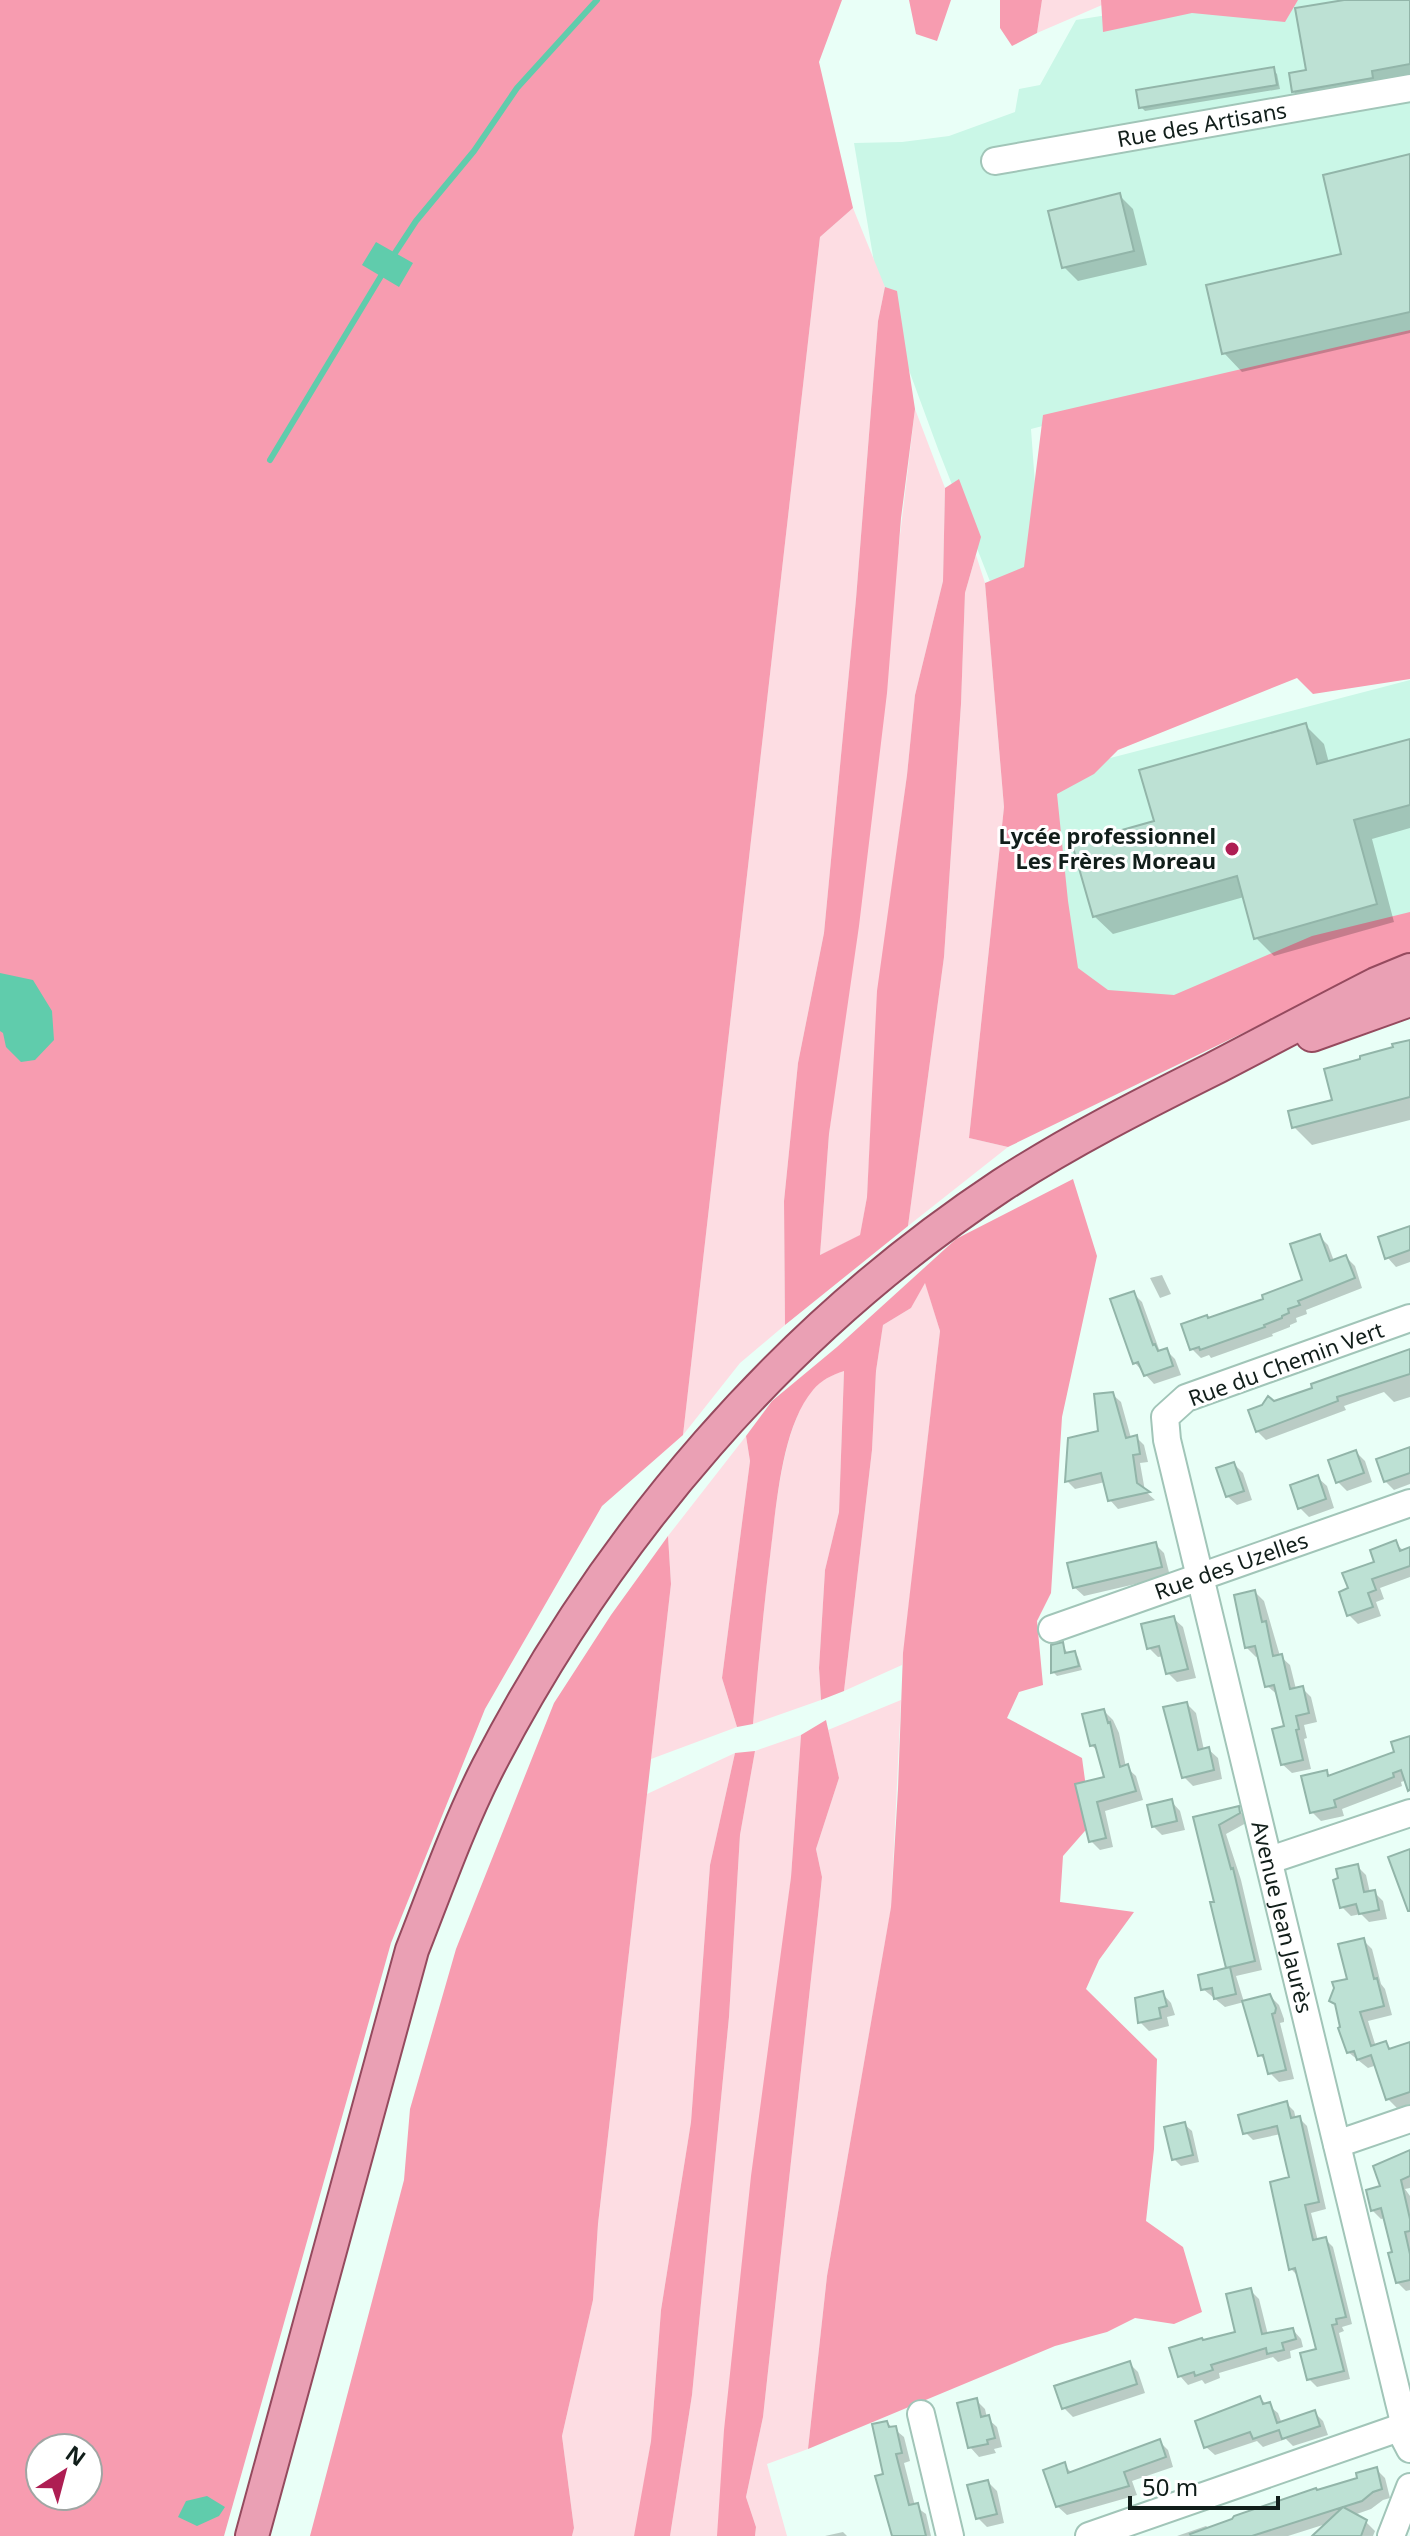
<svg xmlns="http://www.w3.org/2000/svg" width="1410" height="2536" font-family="'Noto Sans',sans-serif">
<rect width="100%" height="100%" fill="#e9fff7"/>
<!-- built -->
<path fill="#caf7e7" d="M1201 0H1410V330L1031 429 1041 567 993 589 938 449 878 286 854 143 902 142 949 136 1015 112 1019 89 1040 85 1076 20Z
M1410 680V923L1128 1023 1084 1001 1064 946 1045 775Z"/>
<!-- green -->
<path fill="#fddde3" d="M1042 0H1101L1102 5 1037 33Z
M853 208 885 287 878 321 856 599 824 933 798 1063 784 1201 785 1325 740 1363 683 1435 820 237Z
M915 409 945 488 943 581 915 695 907 775 878 991 867 1197 860 1236 820 1255 829 1134Z
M976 555 985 583 1004 807 969 1138 1008 1147 908 1226 944 957 961 704 965 593Z
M925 1282 940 1331 902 1665 844 1691 872 1450 876 1371 883 1325 911 1308Z
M844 1370 839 1512 825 1570 819 1668 821 1700 753 1724C758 1665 764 1606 771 1547 777 1501 783 1426 813 1389 821 1380 833 1375 844 1370Z
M746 1436 750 1461 722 1678 737 1727 651 1759 671 1584 668 1536Z
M901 1700 891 1908 827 2276 808 2449 767 2464 787 2536H755L756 2527 746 2497 763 2417 819 1906 822 1877 816 1849 839 1778 828 1730Z
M801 1735 791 1877 718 2536H670L692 2395 729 2017 740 1835 755 1751Z
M735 1753 710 1865 691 2122 661 2310 651 2441 637 2527 634 2536H572L574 2528 562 2436 593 2300 598 2224 647 1794Z"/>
<!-- forest -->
<path fill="#f79cb0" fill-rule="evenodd" d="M0 0H842L819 62 853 208 820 237 683 1435 602 1506 485 1709 391 1943 224 2536H0ZM40 2448H88V2496H40Z
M909 0H951L937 41 916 34Z
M1000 0H1042L1037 33 1012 46 1000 28Z
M1101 0H1298L1285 22 1192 13 1103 32Z
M885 287 897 291 915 409 901 518 887 693 859 926 829 1134 820 1255 860 1235 867 1197 877 991 907 775 915 695 943 581 945 488 959 479 981 537 965 593 961 704 944 957 908 1226 785 1325 784 1201 798 1063 824 933 856 599 878 321Z
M1410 330V679L1313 694 1297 678 1118 750 1094 774 1057 794 1068 901 1078 968 1108 990 1174 995 1312 936 1410 912V952L1008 1147 969 1138 1004 807 985 583 1024 567 1043 415Z
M1073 1179 1097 1256 1062 1417 1051 1593 1037 1621 1043 1685 1019 1692 1007 1718 1082 1758 1091 1824 1063 1856 1060 1902 1134 1912 1099 1960 1086 1989 1157 2059 1154 2149 1146 2221 1183 2247 1202 2312 1174 2324 1135 2318 1107 2332 1055 2346 808 2449 827 2276 891 1907 898 1789 903 1653 940 1331 925 1283 911 1308 883 1325 876 1371 872 1450 844 1691 821 1700 819 1668 825 1570 839 1512 844 1371C832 1375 821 1380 813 1390 782 1427 777 1501 771 1548 764 1606 758 1665 753 1724L737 1727 722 1678 750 1461 746 1436 772 1401 837 1347 956 1239Z
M668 1536 671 1584 598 2224 593 2300 562 2436 574 2528 572 2536H310L404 2180 410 2109 456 1949 554 1703 611 1615Z
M826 1720 839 1778 816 1849 822 1877 819 1906 763 2417 746 2497 756 2527 755 2536H717L724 2430 751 2176 791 1877 801 1735Z
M755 1751 740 1835 729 2017 692 2395 670 2536H634L651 2441 661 2310 691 2122 710 1865 735 1753Z"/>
<!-- water -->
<path fill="#60ccac" d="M376 242 413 263 399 287 362 265Z
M0 973 33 980 52 1011 54 1040 35 1060 21 1062 6 1047 3 1033 0 1031Z
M207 2496 225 2507 219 2516 197 2526 178 2517 186 2501Z"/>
<!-- shadow -->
<path fill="#0003" d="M1356 0H1410V83L1311 108 1294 92Z
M1273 70 1277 74 1280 89 1145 111 1141 107Z
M1410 156V333L1242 372 1224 353 1343 255Z
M1119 195 1133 209 1147 265 1078 281 1064 267Z
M1305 725 1324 744 1329 763 1410 741V828L1372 839 1394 922 1274 956 1256 938 1244 897 1113 934 1094 916 1156 822Z
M1410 1042V1120L1312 1145 1294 1127 1334 1101 1395 1049Z
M1410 1228V1262L1396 1267 1387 1257Z
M1319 1236 1328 1245 1334 1261 1346 1257 1355 1266 1362 1288 1306 1310 1307 1314 1296 1318 1297 1322 1290 1325V1327L1272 1334 1273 1336 1211 1358 1209 1355 1201 1358 1192 1349 1209 1320 1266 1300 1305 1282Z
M1162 1275 1171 1294 1160 1298 1150 1278Z
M1133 1293 1142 1302 1160 1352 1166 1350 1175 1359 1181 1375 1154 1384 1135 1363Z
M1410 1351V1397L1394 1402 1384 1392 1344 1406 1346 1410 1266 1440 1257 1431 1273 1403Z
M1112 1394 1121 1402 1131 1438 1136 1437 1144 1445 1148 1462 1140 1463 1145 1491 1155 1500 1118 1509 1110 1500 1105 1482 1075 1489 1067 1481 1101 1432Z
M1410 1450V1484L1394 1490 1385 1481Z
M1356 1452 1365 1461 1372 1482 1347 1491 1338 1482Z
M1234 1464 1243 1473 1252 1500 1237 1505 1227 1496Z
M1317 1477 1327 1486 1334 1508 1309 1517 1300 1508Z
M1395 1543 1404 1551 1410 1549V1577L1380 1588 1384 1599 1376 1602 1381 1616 1358 1624 1349 1615 1350 1589Z
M1155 1544 1164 1553 1170 1576 1084 1596 1074 1587Z
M1255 1592 1264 1601 1280 1656 1290 1665 1296 1689 1302 1688 1311 1697 1317 1722 1304 1725 1307 1738 1304 1739 1311 1769 1292 1773 1282 1764 1287 1728 1278 1695 1267 1686 1259 1656 1256 1657 1247 1648Z
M1173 1618 1183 1627 1196 1678 1177 1682 1168 1673 1164 1656 1158 1657 1149 1648Z
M1062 1644 1068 1654 1074 1653 1078 1657 1082 1670 1057 1676 1053 1672Z
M1187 1704 1196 1713 1204 1750 1208 1749 1218 1758 1222 1779 1193 1786 1184 1777Z
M1104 1711 1113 1720 1119 1733 1126 1767 1136 1776 1143 1800 1105 1811 1113 1847 1100 1850 1091 1841 1077 1786 1107 1778 1100 1753 1091 1745Z
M1410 1738V1779L1401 1782 1402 1786 1342 1809 1344 1816 1321 1821 1312 1812 1326 1772 1331 1777 1397 1754Z
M1171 1801 1180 1811 1185 1830 1162 1835 1153 1826Z
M1238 1808 1248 1822 1226 1834 1241 1880 1262 1970 1236 1976 1244 2002 1225 2007 1203 1989 1230 1969 1196 1818Z
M1357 1866 1366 1875 1370 1893 1374 1892 1383 1901 1387 1919 1369 1922 1361 1914 1351 1916 1342 1907Z
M1363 1940 1372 1949 1381 1984 1385 1989 1392 2015 1368 2021 1376 2047 1385 2044 1392 2050 1410 2044V2104L1397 2108 1388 2099 1377 2065 1368 2068 1348 2052 1349 1980Z
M1162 1993 1171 2003 1175 2015 1167 2017 1169 2026 1149 2031 1140 2022Z
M1270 1996 1279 2005 1284 2019V2022L1280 2023 1294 2079 1279 2082 1270 2073 1267 2062 1260 2055Z
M1286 2103 1294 2111 1296 2119 1299 2118 1307 2126 1326 2209 1311 2213 1318 2241 1325 2239 1333 2247 1352 2324 1342 2327 1344 2331 1339 2333 1350 2379 1317 2387 1309 2379 1318 2350 1299 2277 1291 2269 1292 2179 1281 2134 1253 2140 1245 2132Z
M1184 2124 1192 2131 1199 2162 1181 2166 1174 2159Z
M1410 2152V2188L1405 2189 1410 2196V2290L1406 2291 1397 2282 1395 2253 1386 2218 1381 2219 1372 2210 1383 2188Z
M1250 2290 1259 2299 1268 2335 1293 2330 1301 2339 1303 2347 1290 2351 1291 2358 1278 2362 1273 2357 1219 2373 1220 2378 1205 2384 1202 2380 1188 2385 1180 2376 1204 2342 1238 2333Z
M1129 2363 1138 2372 1145 2393 1073 2417 1064 2408Z
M1259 2398 1278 2413 1282 2424 1314 2412 1323 2421 1328 2435 1293 2446 1286 2439 1263 2447 1257 2441 1215 2455 1206 2447Z
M976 2400 985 2409 987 2418 997 2427 1002 2447 994 2449 996 2453 979 2457 970 2447Z
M887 2423 904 2437 910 2461 904 2463 915 2506 926 2514 931 2536H894L885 2476Z
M1159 2441 1168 2450 1173 2467 1132 2481 1137 2495 1067 2515 1057 2506 1064 2465 1073 2474Z
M1376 2469 1385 2478 1390 2498 1383 2500 1371 2509 1354 2515 1366 2522 1375 2531 1373 2536H1315L1329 2523 1288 2536H1177L1206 2526 1210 2529 1359 2479Z
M988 2482 997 2491 1004 2523 987 2527 978 2518Z
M843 2532 847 2536H825Z"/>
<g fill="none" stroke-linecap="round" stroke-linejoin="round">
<!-- stream -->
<path stroke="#60ccac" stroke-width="6" d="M395 253 416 221 474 151 517 88 597 0
M270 460 381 276"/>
</g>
<!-- building -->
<path fill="#bde1d4" stroke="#92b5a9" stroke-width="2" d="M1344 0H1410V64L1372 71 1373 78 1292 92 1289 73 1306 70 1295 8Z
M1274 67 1277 85 1139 108 1136 90Z
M1410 154V312L1222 354 1206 285 1341 254 1323 175Z
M1120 193 1134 251 1062 268 1048 211Z
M1306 723 1317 764 1410 739V805L1354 820 1377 904 1254 939 1237 876 1093 917 1072 844 1154 821 1139 770Z
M1410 1040V1097L1292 1128 1288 1111 1332 1100 1324 1069 1360 1059V1056L1393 1047 1392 1044Z
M1410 1226V1250L1385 1259 1378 1237Z
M1320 1234 1330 1261 1346 1255 1355 1278 1298 1301 1300 1305 1288 1309 1289 1313 1282 1316V1318L1264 1325 1265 1327 1200 1350 1199 1347 1190 1350 1181 1324 1207 1315 1208 1318 1263 1299 1262 1295 1302 1280 1290 1244Z
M1134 1291 1153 1345 1155 1344 1158 1351 1167 1348 1173 1366 1144 1376 1138 1362 1133 1364 1110 1299Z
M1410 1349V1374L1337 1397 1338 1401 1256 1432 1248 1410 1262 1405 1268 1396 1274 1401 1312 1388 1311 1384Z
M1113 1392 1126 1438 1137 1435 1140 1454 1133 1455 1137 1483 1150 1492 1108 1501 1101 1473 1065 1482 1068 1438 1098 1431 1094 1394Z
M1410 1447V1473L1384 1482 1376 1459Z
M1356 1450 1364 1473 1336 1483 1328 1460Z
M1234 1462 1244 1491 1226 1497 1216 1468Z
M1318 1475 1326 1499 1298 1509 1290 1485Z
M1396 1540 1400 1551 1410 1547V1566L1372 1579 1376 1590 1368 1593 1373 1607 1347 1616 1339 1592 1348 1588 1342 1573 1374 1562 1370 1550Z
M1156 1542 1162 1567 1073 1588 1067 1563Z
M1255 1590 1262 1622 1266 1621 1273 1656 1282 1654 1290 1689 1303 1686 1309 1713 1296 1716 1299 1729 1296 1730 1303 1760 1281 1765 1272 1729 1284 1726 1274 1685 1265 1687 1255 1646 1245 1648 1234 1595Z
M1174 1616 1188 1669 1166 1674 1159 1646 1147 1649 1141 1624Z
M1063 1642 1065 1653 1075 1651 1079 1666 1051 1673V1645Z
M1187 1702 1198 1750 1209 1747 1214 1770 1182 1778 1163 1707Z
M1104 1709 1108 1723 1110 1722 1120 1767 1128 1764 1136 1791 1097 1802 1106 1838 1089 1842 1075 1784 1104 1777 1095 1745 1090 1746 1082 1714Z
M1410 1736V1790L1408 1791 1401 1770 1393 1773 1394 1777 1334 1800 1336 1807 1310 1813 1301 1776 1327 1770 1328 1776 1394 1752 1391 1742Z
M1172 1799 1177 1821 1152 1827 1147 1805Z
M1239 1806 1240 1813 1219 1825 1231 1869 1233 1868 1255 1961 1226 1968 1210 1902H1214L1193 1817Z
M1410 1849V1911H1408L1388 1857Z
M1358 1864 1364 1892 1375 1890 1379 1910 1359 1914 1356 1904 1340 1908 1333 1880 1338 1878 1336 1869Z
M1364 1938 1374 1979 1377 1978 1384 2006 1360 2012 1371 2046 1386 2041 1389 2049 1410 2042V2092L1386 2100 1371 2055 1357 2060 1354 2051 1347 2053 1338 2028 1340 2027 1335 2004 1329 2001 1334 1988 1332 1982 1347 1979 1338 1944Z
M1230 1967 1236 1994 1214 1999 1212 1988 1201 1990 1198 1975Z
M1163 1991 1167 2006 1159 2008 1161 2018 1138 2023 1135 1998Z
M1270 1994 1276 2008 1275 2013 1272 2014 1286 2070 1268 2074 1263 2055 1258 2056 1242 2001Z
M1287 2101 1291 2118 1300 2116 1319 2202 1305 2205 1313 2240 1326 2237 1346 2317 1336 2319 1337 2324 1332 2325 1344 2371 1307 2380 1300 2353 1316 2349 1295 2268 1289 2270 1270 2182 1289 2177 1277 2126 1243 2134 1238 2115Z
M1185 2122 1193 2155 1172 2160 1164 2127Z
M1410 2150V2176L1401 2180 1410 2219V2231L1405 2232 1410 2254V2280L1396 2283 1388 2253 1392 2252 1381 2208 1371 2211 1366 2190 1380 2186 1373 2166Z
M1251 2288 1262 2334 1293 2328 1296 2339 1282 2343 1284 2350 1267 2354 1266 2348 1211 2365 1213 2370 1195 2376 1194 2372 1178 2377 1169 2348 1202 2338 1203 2340 1235 2332 1226 2294Z
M1130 2361 1137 2384 1062 2409 1054 2386Z
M1260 2396 1263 2404 1270 2402 1277 2423 1315 2410 1320 2426 1282 2439 1279 2430 1253 2439 1250 2432 1204 2448 1195 2421Z
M977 2398 981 2417 989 2415 995 2438 987 2440 988 2444 968 2448 957 2403Z
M887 2421 889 2427 896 2426 902 2453 896 2454 909 2505 918 2503 926 2536H892L875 2476 883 2474 872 2424Z
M1160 2439 1166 2457 1124 2472 1129 2486 1056 2507 1043 2470 1065 2462 1068 2473Z
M1377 2467 1382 2489 1373 2492 1362 2501 1343 2507 1367 2520 1361 2536H1312L1343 2507 1252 2536H1191L1190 2534 1232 2519 1234 2516 1316 2488 1317 2490 1357 2478 1356 2473Z
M988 2480 997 2514 976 2519 967 2485Z"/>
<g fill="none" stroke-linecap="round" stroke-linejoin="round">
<defs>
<g id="minor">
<path id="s1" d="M995 161 1410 88"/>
<path id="s2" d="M1410 1318 1186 1398 1165 1417 1167 1440 1399 2402 1403 2418 1399 2428 1410 2449"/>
<path id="s3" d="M1052 1629 1410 1503"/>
<path d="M1270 1860 1410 1813"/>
<path d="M1337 2144 1410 2119"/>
<path d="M921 2414 950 2536"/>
<path d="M1089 2536 1399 2428"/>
<path d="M1391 2536 1410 2487"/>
</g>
<path id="major" d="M1312 1035 1410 1000
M252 2536 412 1950C436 1889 458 1826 488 1767 608 1535 783 1330 1002 1185 1070 1141 1141 1105 1213 1069 1267 1041 1321 1012 1376 984L1410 970"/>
</defs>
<!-- minor casing -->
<use href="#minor" stroke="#a1c5b8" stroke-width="30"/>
<!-- major casing -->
<use href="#major" stroke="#954a5e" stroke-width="36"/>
<!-- minor -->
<use href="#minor" stroke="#fff" stroke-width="26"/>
<!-- major -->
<use href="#major" stroke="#eaa0b4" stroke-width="32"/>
</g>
<!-- markers -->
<circle fill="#ae1e53" stroke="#fff" stroke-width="3" cx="1232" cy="849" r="8"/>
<g text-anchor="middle" stroke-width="6" stroke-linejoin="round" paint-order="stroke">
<!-- street labels -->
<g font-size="22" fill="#111e1a" stroke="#fff">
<text dy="8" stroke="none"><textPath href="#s1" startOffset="210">Rue des Artisans</textPath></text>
<text transform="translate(1286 1364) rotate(-20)" y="8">Rue du Chemin Vert</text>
<text dy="8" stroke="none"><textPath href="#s3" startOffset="190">Rue des Uzelles</textPath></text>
<text dy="8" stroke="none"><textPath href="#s2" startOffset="780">Avenue Jean Jaurès</textPath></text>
</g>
<!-- poi labels -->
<g font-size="22" font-weight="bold" fill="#111e1a" stroke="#fff" text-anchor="end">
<text x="1216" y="844">Lycée professionnel<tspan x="1216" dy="25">Les Frères Moreau</tspan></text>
</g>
</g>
<!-- north arrow -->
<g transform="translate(64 2472) rotate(36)"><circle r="38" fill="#ffffff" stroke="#a0a5a3" stroke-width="2"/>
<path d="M0-6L14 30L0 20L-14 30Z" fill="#ae1e53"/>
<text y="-12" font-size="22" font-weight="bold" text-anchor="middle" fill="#111e1a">N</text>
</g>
<!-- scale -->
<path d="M1130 2496v12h148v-12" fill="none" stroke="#111e1a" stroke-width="4"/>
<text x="1142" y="2496" font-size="24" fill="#111e1a" stroke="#ffffff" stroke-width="6" paint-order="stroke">50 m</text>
</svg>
